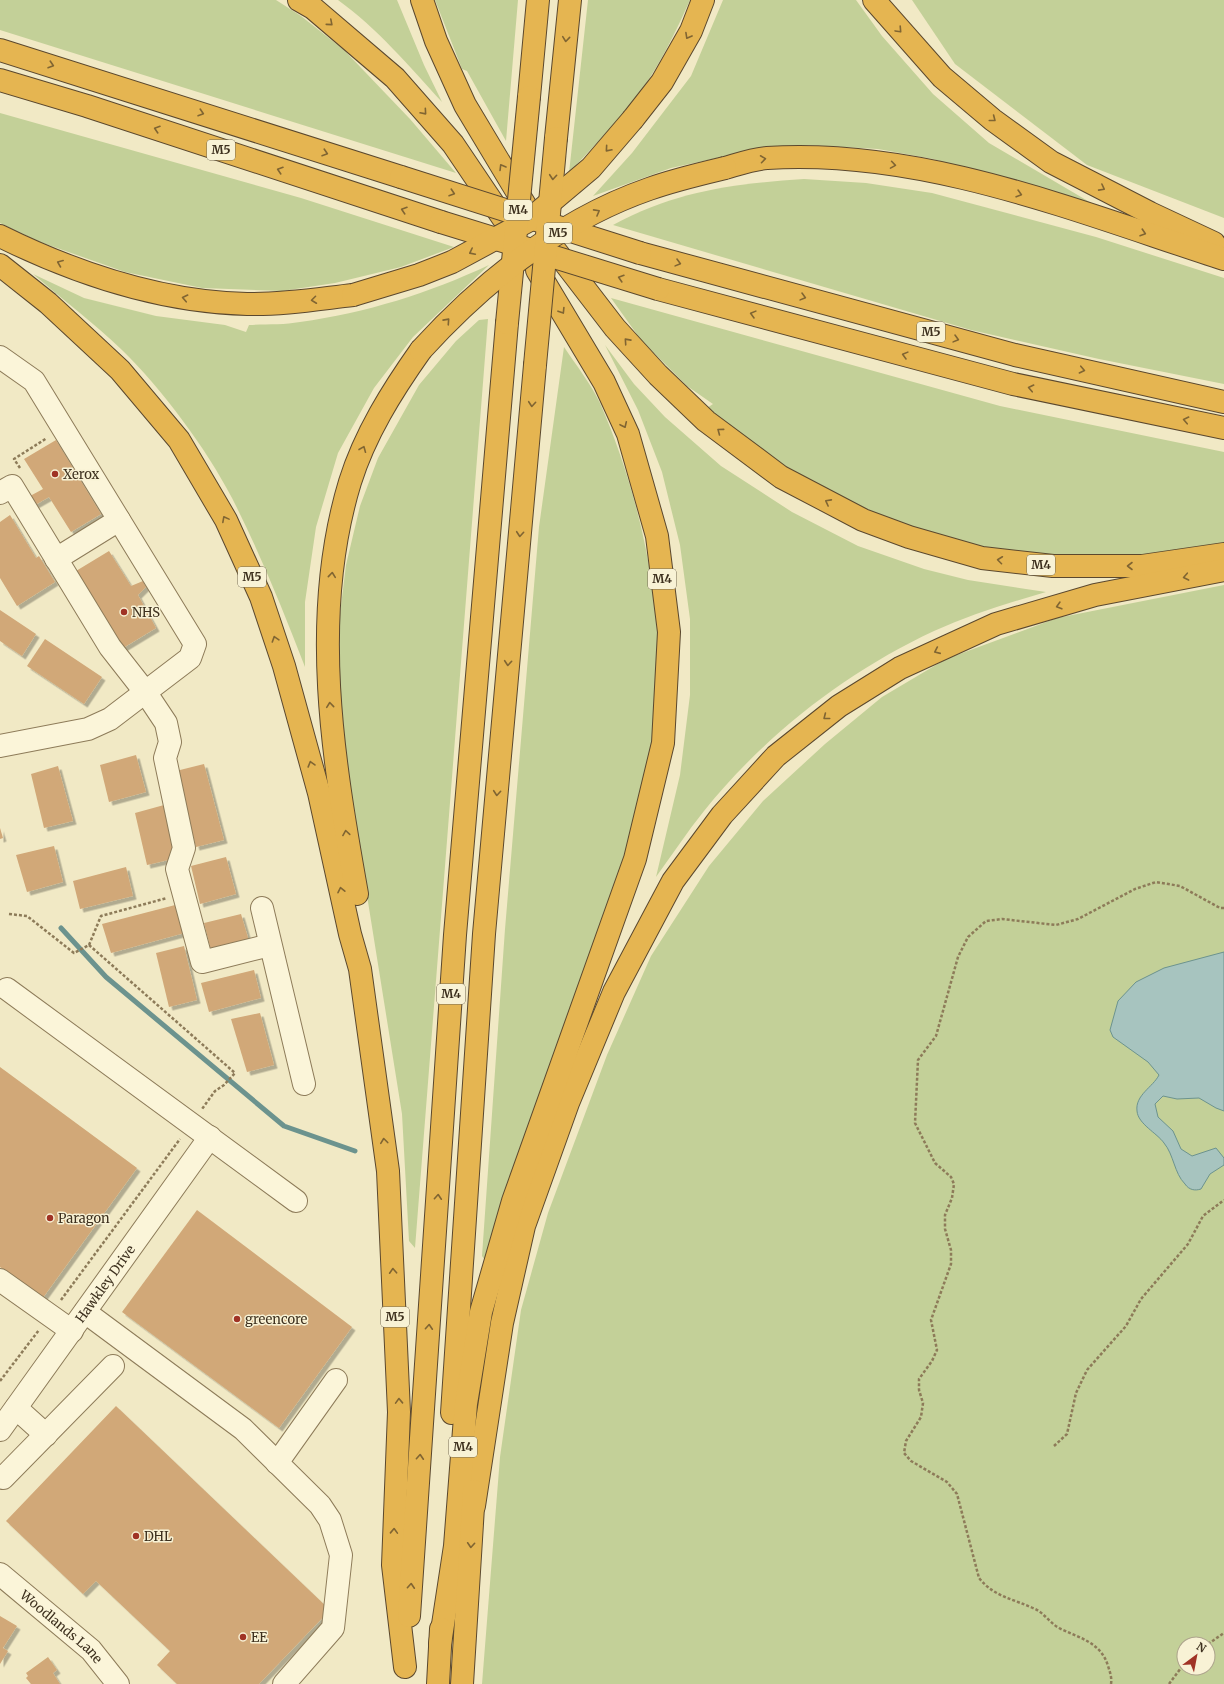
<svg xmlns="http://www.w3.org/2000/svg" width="1224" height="1684" font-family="Merriweather,serif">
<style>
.green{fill:#c3d098;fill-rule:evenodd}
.water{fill:#a7c4bf;stroke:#6c938e}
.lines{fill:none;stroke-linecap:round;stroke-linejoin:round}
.stream{stroke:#6c938e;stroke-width:5}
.building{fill:#d1a878;filter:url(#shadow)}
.minor-casing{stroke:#8d7b59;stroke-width:24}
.highway-casing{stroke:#5b482e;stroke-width:24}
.path{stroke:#8d7b59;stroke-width:2.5;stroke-dasharray:3 2;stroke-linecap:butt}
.minor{stroke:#fbf5d9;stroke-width:22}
.highway{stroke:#e5b551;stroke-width:22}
.highway-bridge-casing{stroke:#5b482e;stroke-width:24;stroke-linecap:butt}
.highway-bridge{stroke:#e5b551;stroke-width:22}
.oneway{stroke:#806532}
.poi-dot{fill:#a03325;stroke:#f8f2d5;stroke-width:1.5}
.labels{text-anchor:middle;stroke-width:3;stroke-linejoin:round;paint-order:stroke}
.shield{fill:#f8f2d5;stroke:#756a55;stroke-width:1}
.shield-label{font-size:12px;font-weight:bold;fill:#3d301e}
.poi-label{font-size:13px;fill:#3d301e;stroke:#f8f2d5;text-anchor:start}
.street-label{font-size:13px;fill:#3d301e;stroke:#f8f2d5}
</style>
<defs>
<filter id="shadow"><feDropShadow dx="3.5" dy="3.5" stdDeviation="0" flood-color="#0004"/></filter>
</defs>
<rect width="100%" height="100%" fill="#f1e9c5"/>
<g class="green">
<polygon points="0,0 276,0 301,16 344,50 410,119 456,173 0,30"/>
<path d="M 338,0 L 397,0 L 424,65 L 442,102 C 410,67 377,28 338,0 Z"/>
<polygon points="435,0 518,0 506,141 467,71 462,69"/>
<path d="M 588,0 L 690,0 C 678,27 665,54 649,79 C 627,113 596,143 569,173 Z"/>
<polygon points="723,0 856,0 882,36 933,94 989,143 1093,204 933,159 878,149 809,145 749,151 671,168 593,196 632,153 691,76"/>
<polygon points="912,0 1224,0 1224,218 1087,165 955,64"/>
<polygon points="0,113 301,198 454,247 401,267 335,283 282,291 202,288 125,272 40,242 0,223"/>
<path d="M 804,179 L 866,183 L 932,193 L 1096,237 L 1224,278 L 1224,384 L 1099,359 L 971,330 L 613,225 C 676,191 733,184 804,179 Z"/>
<path d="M 489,265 L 413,337 L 374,388 L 338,453 L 316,527 L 305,602 L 305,667 C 283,610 260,553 232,498 C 206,448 162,389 122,350 C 94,323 62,299 33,274 L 84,298 L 156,316 L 225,325 L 246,332 L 249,325 C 266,324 284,325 300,322 C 366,313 429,293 489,265 Z"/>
<path d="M 611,298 L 1000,406 L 1224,452 L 1224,549 C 1175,556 1123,559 1073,559 C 1059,559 1044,556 1031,554 C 955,546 882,523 816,485 C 777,464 743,435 707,408 L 713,404 L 687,386 L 641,340 Z"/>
<polygon points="488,319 415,1248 409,1241 402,1114 344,752 338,678 338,630 346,565 360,506 378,458 419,385 456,341 479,320"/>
<path d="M 605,345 L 634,384 L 665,417 L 721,466 L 792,512 L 858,546 L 924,569 L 968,580 L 1046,592 C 1008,603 970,615 934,631 C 846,672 765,735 704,811 C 687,832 672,855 656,877 L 680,775 L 690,695 L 690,619 L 680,545 L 662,472 L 638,410 Z"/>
<path d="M 564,347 C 576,365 591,384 600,403 C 641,497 666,613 657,716 C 654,759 642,801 631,843 L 487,1263 L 482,1256 L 505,929 L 539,527 Z"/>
<path d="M 1224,585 L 1224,1684 L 482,1684 L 500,1457 L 521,1310 L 548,1213 L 607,1055 L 651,956 L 709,866 L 763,801 L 825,744 L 882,697 L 946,659 L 1057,618 ZM 1184,1644 L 1208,1644 L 1208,1668 L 1184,1668 Z"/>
</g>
<path class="water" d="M 1224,952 L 1224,1111 L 1216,1108 L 1199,1098 L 1177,1099 L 1163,1096 L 1155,1104 L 1158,1117 L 1173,1131 L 1181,1149 L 1192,1156 L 1216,1148 L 1224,1158 L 1224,1165 L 1210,1174 L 1201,1189 C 1195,1191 1189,1190 1185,1184 C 1174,1173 1174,1155 1164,1143 C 1157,1133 1138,1124 1137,1111 C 1135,1095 1153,1087 1159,1075 L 1148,1062 L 1113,1037 L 1110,1030 L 1118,1001 L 1136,982 L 1164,968 Z"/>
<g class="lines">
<polyline class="stream" points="61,928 106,977 284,1126 355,1151"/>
</g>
<g class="building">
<polygon points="56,440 101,514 71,532 49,497 35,505 30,496 43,489 24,459"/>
<polygon points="10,515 36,558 39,556 55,582 17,606 0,578 0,522"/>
<polygon points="109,551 131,586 143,581 146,587 138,595 156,628 123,648 76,571"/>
<polygon points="0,610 36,634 22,656 0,641"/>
<polygon points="45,639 102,677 84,704 27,666"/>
<polygon points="136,755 146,792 109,802 100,765"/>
<polygon points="204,764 224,840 196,847 176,771"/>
<polygon points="58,766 73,821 44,828 31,774"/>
<polygon points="164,805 177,858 147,865 135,813"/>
<polygon points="0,828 3,838 0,839"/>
<polygon points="54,846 63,882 27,892 16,855"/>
<polygon points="226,857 236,894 200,904 191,866"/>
<polygon points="126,867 133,896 80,909 73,881"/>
<polygon points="179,904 188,932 111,953 102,924"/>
<polygon points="241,914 251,948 213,958 204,923"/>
<polygon points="184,946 197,1000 169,1007 156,953"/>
<polygon points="254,970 261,998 209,1012 201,983"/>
<polygon points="260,1013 274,1065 247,1072 231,1019"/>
<polygon points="0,1067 137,1168 42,1299 0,1267"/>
<polygon points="197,1210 352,1327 279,1428 122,1312"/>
<polygon points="116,1406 330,1610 259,1684 177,1684 157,1665 170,1651 96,1581 83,1594 6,1521"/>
<polygon points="0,1616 17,1626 3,1648 8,1651 0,1664"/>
<polygon points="48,1657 57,1670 53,1673 60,1684 31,1684 26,1678 28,1676 26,1673"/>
</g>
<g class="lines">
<g class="minor-casing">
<g id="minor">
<polyline points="0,357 34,381 195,644 190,658 110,719 88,729 0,746"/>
<polyline points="0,493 12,486 110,647 146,693 166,723 170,742 165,758 184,848 177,869 202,962 270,945"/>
<polyline points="56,559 119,520"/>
<polyline points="262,908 304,1084"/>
<polyline points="7,989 296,1201"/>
<polyline points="0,1280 72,1331"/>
<polyline points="85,1312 243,1429 320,1505 330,1520 341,1555 333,1628 284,1684"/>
<polyline points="16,1408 46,1435"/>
<path id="s1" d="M 0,1430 L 210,1137"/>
<polyline points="277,1463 336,1380"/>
<polyline points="3,1478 113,1366"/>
<path id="s2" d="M 0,1574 L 91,1650 L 118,1684"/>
</g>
</g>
<g class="highway-casing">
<g id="highway">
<polyline points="299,0 313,8 395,78 453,144 503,218"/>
<polyline points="422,0 436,41 465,105 525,205"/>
<polyline points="874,0 942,77 993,120 1051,162 1150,213 1214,243"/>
<polyline points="0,50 401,177"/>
<polyline points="0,80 87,106 441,222"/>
<polyline points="529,97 538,0"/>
<polyline points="633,119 662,82 691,31 703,0"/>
<polyline points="556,138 570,0"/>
<path d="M 725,168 C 739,164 753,159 767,158 C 923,148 1078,212 1224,259"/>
<path d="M 0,236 C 77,274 160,302 247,304 C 282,305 318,299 353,295"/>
<polyline points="555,250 615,328 658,375 706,421 781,477 863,520 909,537 982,558 1053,566 1142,566 1224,554"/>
<polyline points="640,253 1015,355 1224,402"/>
<polyline points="0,265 48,303 120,370 179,440 226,520 261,597 284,666 319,793 350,934 360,969 388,1171 399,1412 393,1565 405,1667"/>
<polyline points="658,289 1013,384 1224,428"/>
<path d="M 357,894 C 333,759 309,617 350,482 C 365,434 392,391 421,350"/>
<polyline points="452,1413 484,934 535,365"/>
<polyline points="474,1506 502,1323 524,1226 568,1103 614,992 673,881 722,815 776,756 839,706 900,668 996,624 1095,595 1224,570"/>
<polyline points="409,1616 455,935 507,323"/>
<polyline points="440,1644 455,1546 466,1404 481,1312 513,1201 635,859 663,743 669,632 657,536 628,434 604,382 537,270"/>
<polyline points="438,1684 441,1629"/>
<polyline points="462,1684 474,1491"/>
</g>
</g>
<g class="path">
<polyline points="20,468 14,459 47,438"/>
<polyline points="9,914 27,916 74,953 89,945 101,916 167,898"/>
<polyline points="89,945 235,1073 224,1085 215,1091 202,1109"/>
<polyline points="61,1300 180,1139"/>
<polyline points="0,1381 39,1330"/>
<polyline points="1054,1446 1067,1434 1076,1393 1087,1370 1126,1326 1141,1299 1188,1244 1203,1216 1224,1200"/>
<polyline points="1208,1644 1224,1633"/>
<path d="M 1111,1684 C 1112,1678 1110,1672 1108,1666 C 1101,1642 1079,1638 1059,1628 C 1050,1623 1044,1613 1035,1609 C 1014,1599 994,1597 979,1578 L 957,1494 L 947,1482 L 911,1461 L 904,1453 L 906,1441 L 921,1417 L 923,1403 L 919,1390 L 919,1379 L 932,1361 L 937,1350 L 931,1320 L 951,1264 L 951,1250 L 945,1229 L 945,1215 L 952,1198 L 954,1184 L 951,1177 L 935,1163 L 915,1123 L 918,1060 L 936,1036 L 958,957 L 968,937 L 986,921 L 1002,919 L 1056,925 L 1078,919 L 1135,889 L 1156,882 L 1180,886 L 1220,908 L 1224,908"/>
<polyline points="1169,1684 1184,1664"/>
</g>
<use href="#minor" class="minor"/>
<use href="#highway" class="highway"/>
<g class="highway-bridge-casing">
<g id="highway-bridge">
<polyline points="401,177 640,253"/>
<polyline points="441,222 658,289"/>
<polyline points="353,295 419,275 452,262 528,221 591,168 633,119"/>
<polyline points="507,323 529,97"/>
<path d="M 421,350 C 484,281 560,220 649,189 C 674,180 700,174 725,168"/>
<polyline points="535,365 556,138"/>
</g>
</g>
<use href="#highway-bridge" class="highway-bridge"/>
</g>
<defs><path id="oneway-chevron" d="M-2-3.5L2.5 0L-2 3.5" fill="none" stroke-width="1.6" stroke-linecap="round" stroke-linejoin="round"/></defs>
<g class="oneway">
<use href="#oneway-chevron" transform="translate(330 23) rotate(41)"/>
<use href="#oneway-chevron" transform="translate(899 30) rotate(47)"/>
<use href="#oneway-chevron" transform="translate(688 36) rotate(119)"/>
<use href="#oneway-chevron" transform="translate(566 39) rotate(96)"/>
<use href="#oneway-chevron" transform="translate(51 65) rotate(18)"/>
<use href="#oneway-chevron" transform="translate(424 112) rotate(49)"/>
<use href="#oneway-chevron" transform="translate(201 113) rotate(18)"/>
<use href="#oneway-chevron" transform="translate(993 119) rotate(38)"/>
<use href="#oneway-chevron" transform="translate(157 129) rotate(-162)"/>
<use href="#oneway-chevron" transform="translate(608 149) rotate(131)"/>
<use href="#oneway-chevron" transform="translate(325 153) rotate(18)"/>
<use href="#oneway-chevron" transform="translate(763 159) rotate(-8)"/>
<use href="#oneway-chevron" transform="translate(893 165) rotate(9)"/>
<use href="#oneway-chevron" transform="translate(502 167) rotate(-121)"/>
<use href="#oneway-chevron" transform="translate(280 170) rotate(-162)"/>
<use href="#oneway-chevron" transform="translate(553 177) rotate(95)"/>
<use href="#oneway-chevron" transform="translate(1102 188) rotate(28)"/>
<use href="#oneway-chevron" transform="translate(452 193) rotate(18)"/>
<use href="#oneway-chevron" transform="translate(1019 194) rotate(16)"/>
<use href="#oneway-chevron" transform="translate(404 210) rotate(-162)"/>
<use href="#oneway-chevron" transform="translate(597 212) rotate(-29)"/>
<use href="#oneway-chevron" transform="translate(1143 233) rotate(18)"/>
<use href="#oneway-chevron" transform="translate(472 252) rotate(153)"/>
<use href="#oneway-chevron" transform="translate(60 263) rotate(-158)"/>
<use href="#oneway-chevron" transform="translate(678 263) rotate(15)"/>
<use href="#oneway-chevron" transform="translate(621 278) rotate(-163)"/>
<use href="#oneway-chevron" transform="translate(803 297) rotate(15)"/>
<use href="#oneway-chevron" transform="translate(185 298) rotate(-168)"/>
<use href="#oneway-chevron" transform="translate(314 300) rotate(173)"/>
<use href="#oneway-chevron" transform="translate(562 311) rotate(58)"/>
<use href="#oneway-chevron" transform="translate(753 314) rotate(-165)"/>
<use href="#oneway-chevron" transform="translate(447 321) rotate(-48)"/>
<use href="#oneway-chevron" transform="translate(956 339) rotate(15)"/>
<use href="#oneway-chevron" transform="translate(627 341) rotate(-132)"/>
<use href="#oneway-chevron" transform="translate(905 355) rotate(-165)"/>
<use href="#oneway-chevron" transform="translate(1082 370) rotate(12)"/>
<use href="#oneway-chevron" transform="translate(1031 388) rotate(-168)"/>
<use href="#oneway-chevron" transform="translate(532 404) rotate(95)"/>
<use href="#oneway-chevron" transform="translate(1186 420) rotate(-168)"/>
<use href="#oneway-chevron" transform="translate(624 425) rotate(65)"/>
<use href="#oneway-chevron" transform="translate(720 431) rotate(-143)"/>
<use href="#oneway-chevron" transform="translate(363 449) rotate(-68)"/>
<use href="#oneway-chevron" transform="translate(828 502) rotate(-152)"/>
<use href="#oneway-chevron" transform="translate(225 519) rotate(-118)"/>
<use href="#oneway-chevron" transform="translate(520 534) rotate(95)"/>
<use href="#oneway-chevron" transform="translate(1000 560) rotate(-173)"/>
<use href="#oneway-chevron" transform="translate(1130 566) rotate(180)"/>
<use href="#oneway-chevron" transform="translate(332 575) rotate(-84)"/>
<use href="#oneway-chevron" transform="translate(1186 577) rotate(169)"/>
<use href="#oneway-chevron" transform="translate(1059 606) rotate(164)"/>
<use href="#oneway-chevron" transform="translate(275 639) rotate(-108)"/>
<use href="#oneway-chevron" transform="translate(937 651) rotate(156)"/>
<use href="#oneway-chevron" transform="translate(508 663) rotate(95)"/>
<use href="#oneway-chevron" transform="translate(330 705) rotate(-96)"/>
<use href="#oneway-chevron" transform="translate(826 717) rotate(142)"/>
<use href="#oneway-chevron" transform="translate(311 764) rotate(-106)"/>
<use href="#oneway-chevron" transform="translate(497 793) rotate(95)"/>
<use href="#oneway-chevron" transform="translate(346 833) rotate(-99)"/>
<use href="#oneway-chevron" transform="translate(341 890) rotate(-102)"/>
<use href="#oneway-chevron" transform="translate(384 1141) rotate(-97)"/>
<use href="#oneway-chevron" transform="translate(438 1197) rotate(-86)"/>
<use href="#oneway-chevron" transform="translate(393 1271) rotate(-93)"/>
<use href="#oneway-chevron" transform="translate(429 1327) rotate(-86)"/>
<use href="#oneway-chevron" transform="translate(399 1401) rotate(-92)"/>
<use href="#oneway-chevron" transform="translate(420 1457) rotate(-86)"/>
<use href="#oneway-chevron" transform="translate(394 1531) rotate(-88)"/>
<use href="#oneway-chevron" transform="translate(471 1545) rotate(94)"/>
<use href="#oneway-chevron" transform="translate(411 1586) rotate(-86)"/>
</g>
<g class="poi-dot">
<circle cx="55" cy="474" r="4"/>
<circle cx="124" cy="612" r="4"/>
<circle cx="50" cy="1218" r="4"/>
<circle cx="237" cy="1319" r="4"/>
<circle cx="136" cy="1536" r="4"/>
<circle cx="243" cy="1637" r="4"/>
</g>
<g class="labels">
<g class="shield">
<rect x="207" y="140" width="28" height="20" rx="3"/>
<rect x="504" y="200" width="28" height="20" rx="3"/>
<rect x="544" y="223" width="28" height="20" rx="3"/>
<rect x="917" y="322" width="28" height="20" rx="3"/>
<rect x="1027" y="555" width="28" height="20" rx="3"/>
<rect x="238" y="567" width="28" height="20" rx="3"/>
<rect x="648" y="569" width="28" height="20" rx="3"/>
<rect x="437" y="984" width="28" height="20" rx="3"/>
<rect x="381" y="1307" width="28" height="20" rx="3"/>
<rect x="449" y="1437" width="28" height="20" rx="3"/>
</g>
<g class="shield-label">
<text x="221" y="154">M5</text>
<text x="518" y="214">M4</text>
<text x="558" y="237">M5</text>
<text x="931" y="336">M5</text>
<text x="1041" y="569">M4</text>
<text x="252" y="581">M5</text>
<text x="662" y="583">M4</text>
<text x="451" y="998">M4</text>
<text x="395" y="1321">M5</text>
<text x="463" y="1451">M4</text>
</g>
<g class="poi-label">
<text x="63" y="479">Xerox</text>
<text x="132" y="617">NHS</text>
<text x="58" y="1223">Paragon</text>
<text x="245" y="1324">greencore</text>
<text x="144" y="1541">DHL</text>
<text x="251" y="1642">EE</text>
</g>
<g class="street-label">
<text dy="5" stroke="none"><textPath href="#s1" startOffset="180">Hawkley Drive</textPath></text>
<text dy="5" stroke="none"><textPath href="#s2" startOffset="81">Woodlands Lane</textPath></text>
</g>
</g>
<g transform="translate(1196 1656) rotate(32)"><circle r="19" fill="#f8f2d5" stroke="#ada48c"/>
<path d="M0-3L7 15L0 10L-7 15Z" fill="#a03325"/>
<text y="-6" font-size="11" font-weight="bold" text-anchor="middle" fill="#3d301e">N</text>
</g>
</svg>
